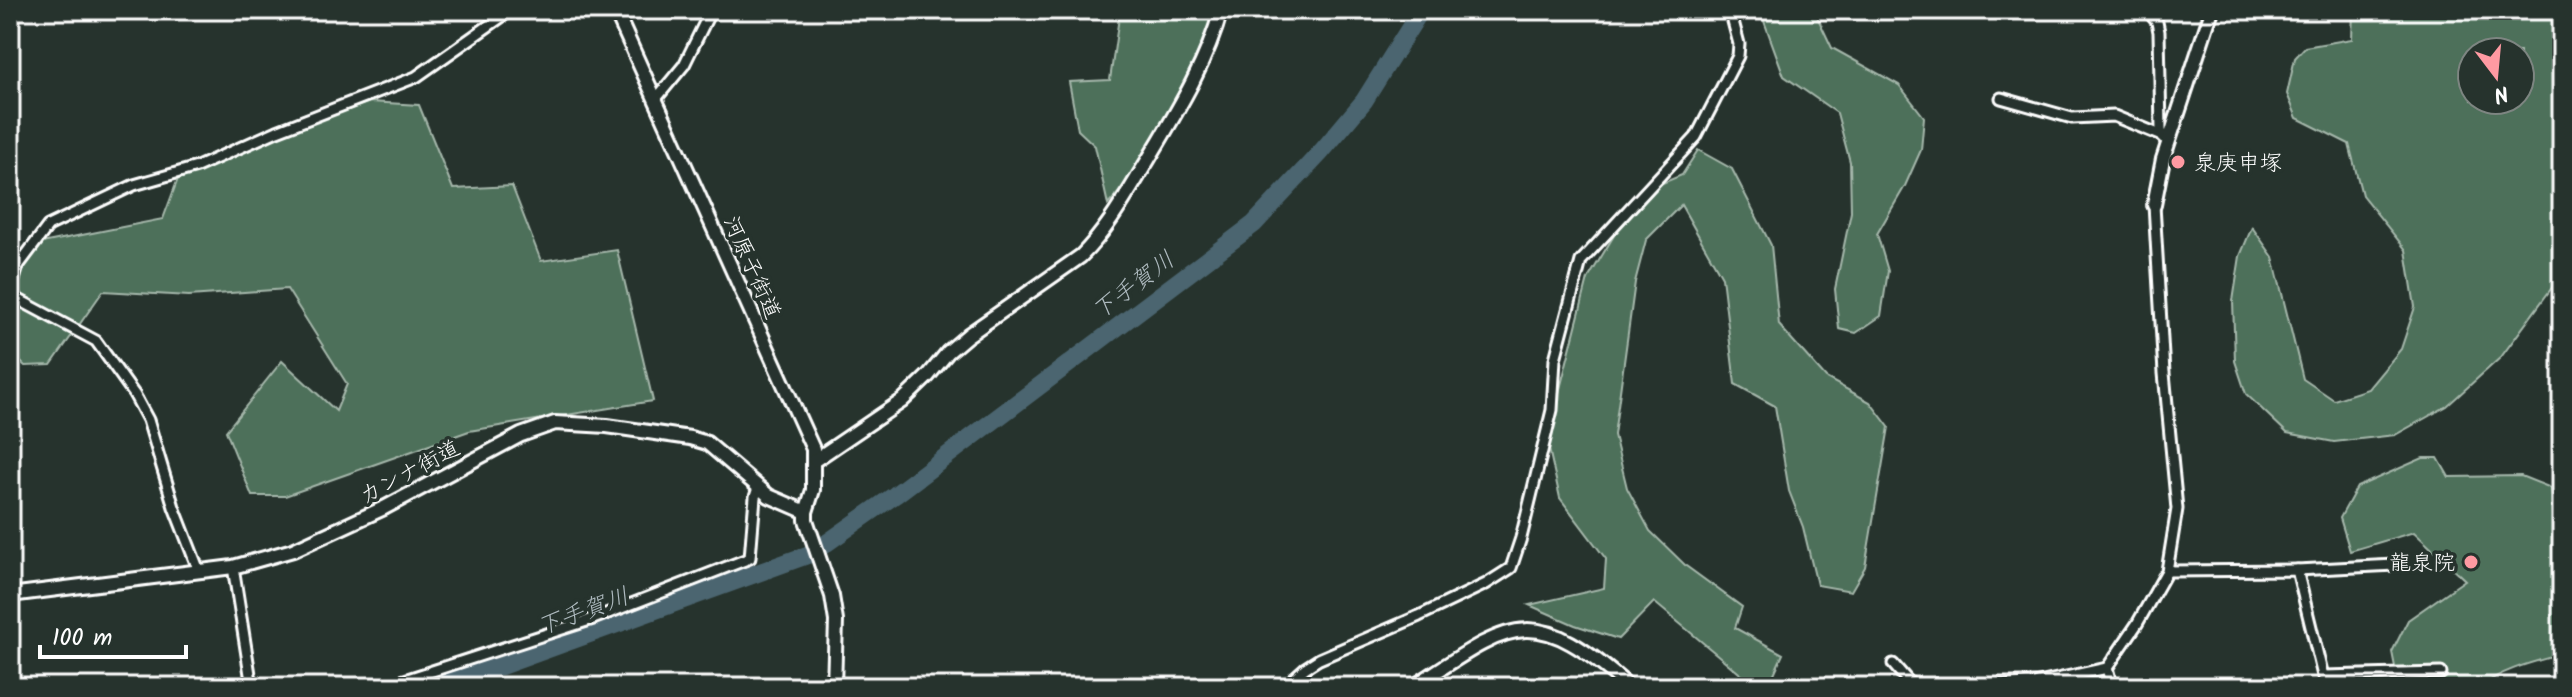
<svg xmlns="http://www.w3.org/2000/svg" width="2572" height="697" font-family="Kalam,'Klee One',sans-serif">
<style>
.green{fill:#4e705a;stroke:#a6b8ac;stroke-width:2;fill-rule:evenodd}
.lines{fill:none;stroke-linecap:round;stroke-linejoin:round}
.river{stroke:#4b6570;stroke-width:18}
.street-casing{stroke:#fff;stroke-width:15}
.secondary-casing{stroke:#fff;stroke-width:18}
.street{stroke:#26332d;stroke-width:9}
.secondary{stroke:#26332d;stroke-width:12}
.poi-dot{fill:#ff9aa2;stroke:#26332d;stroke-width:3}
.labels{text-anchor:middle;stroke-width:7;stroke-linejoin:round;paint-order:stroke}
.poi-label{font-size:22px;fill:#fff;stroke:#26332d;text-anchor:start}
.street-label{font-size:22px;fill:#fff;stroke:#26332d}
.water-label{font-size:24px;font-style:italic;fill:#aebabf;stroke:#26332d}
</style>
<rect width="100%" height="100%" fill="#26332d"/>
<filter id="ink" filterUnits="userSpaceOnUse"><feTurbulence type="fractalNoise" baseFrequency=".0125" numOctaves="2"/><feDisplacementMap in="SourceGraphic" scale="16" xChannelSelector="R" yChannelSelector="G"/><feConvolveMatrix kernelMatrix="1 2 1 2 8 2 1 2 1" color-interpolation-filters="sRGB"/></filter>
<g filter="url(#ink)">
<g class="green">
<path d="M 1120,10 L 1214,10 C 1205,40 1191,67 1177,95 C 1157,133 1137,172 1108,205 L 1095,146 L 1078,130 L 1069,82 L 1110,80 Z"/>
<polygon points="1760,10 1814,10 1832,48 1899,85 1924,117 1921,150 1905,186 1877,234 1888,271 1881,316 1856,333 1839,329 1835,289 1851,212 1850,162 1837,113 1784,76"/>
<path d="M 2353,10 L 2562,10 L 2562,274 L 2501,357 L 2447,406 L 2395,435 L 2334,442 L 2287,433 L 2246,394 L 2235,361 L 2233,301 L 2240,256 L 2252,227 L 2273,257 L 2303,379 L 2334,400 L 2368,389 L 2401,349 L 2415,307 L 2406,250 L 2362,195 L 2349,144 L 2297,118 L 2287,94 L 2295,58 L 2305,47 L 2352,39 ZM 2520,52 L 2520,100 L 2472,100 L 2472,52 Z"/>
<polygon points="370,102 419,105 453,189 512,186 541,261 617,250 653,401 469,431 285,496 252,496 226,431 282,361 336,411 347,384 287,289 189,296 103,291 51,365 25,366 10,352 10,284 42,243 163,219 182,168"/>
<polygon points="1698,150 1732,169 1771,245 1779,325 1826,378 1870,402 1889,427 1865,567 1851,591 1817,585 1803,527 1789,491 1775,406 1735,384 1722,277 1681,205 1646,240 1635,282 1614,435 1627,488 1650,531 1686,566 1742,607 1735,628 1783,654 1768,687 1756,687 1654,602 1618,639 1575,625 1529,605 1604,588 1606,559 1560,498 1547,440 1588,279 1622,222 1660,184 1682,175"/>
<path d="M 2423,458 L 2438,458 L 2449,477 L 2521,476 L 2551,488 L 2562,593 L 2562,654 C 2534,662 2503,669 2480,687 L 2399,687 L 2392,652 L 2408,620 L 2465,580 L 2414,532 L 2350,551 L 2340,518 L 2357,487 Z"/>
</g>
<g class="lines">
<g class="river">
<polyline points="821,547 895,495 1254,224 1322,151 1364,101 1421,10"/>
<polyline points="414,687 501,666 810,554"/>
</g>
<g class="street-casing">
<g id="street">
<polyline points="2147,10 2157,22 2159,32 2161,130 2163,138"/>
<polyline points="2001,98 2072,118 2114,116 2170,139"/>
<polyline points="655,100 684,65 711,10"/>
<polyline points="10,293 18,266 48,226 134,185 197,167 277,131 416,77 511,10"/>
<polyline points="10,295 96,341 134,394 148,420 174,507 199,571"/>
<polyline points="233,567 252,687"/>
<polyline points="2297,570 2395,565"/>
<polyline points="2167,571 2297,570 2323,676 2441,673"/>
<polyline points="1893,664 1913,687"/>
<polyline points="383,687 593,619 750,558 755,497 758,488"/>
<polyline points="1284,687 1305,668 1319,659 1419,616 1486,584 1511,568 1521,538 1552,410 1555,359 1581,261 1696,137 1738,56 1739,44 1730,10"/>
<polyline points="1948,687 2034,684 2107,668"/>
<polyline points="2112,687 2107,668 2137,624 2167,571 2177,509 2164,373 2154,205"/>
</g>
</g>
<g class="secondary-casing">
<g id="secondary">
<polyline points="615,10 813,449 813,490 806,512 806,520 832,596 836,621 834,687"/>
<polyline points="2154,205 2163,159 2212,10"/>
<path d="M 815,460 L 902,401 L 928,376 L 948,352 L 968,335 L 1081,256 C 1109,228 1127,194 1148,160 C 1176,113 1207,63 1221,10"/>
<polyline points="10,595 233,567 293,550 384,508 521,435 555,423 607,426 690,438 707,443 769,496 806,512"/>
<path d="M 1413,687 C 1512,622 1532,601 1629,687"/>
</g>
</g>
<use href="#street" class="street"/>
<use href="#secondary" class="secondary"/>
</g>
</g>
<g class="poi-dot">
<circle cx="2178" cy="162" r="8"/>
<circle cx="2471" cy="562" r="8"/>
</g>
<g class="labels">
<g class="poi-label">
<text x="2194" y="170">泉庚申塚</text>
<text x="2455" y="570" text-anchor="end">龍泉院</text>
</g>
<g class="street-label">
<text transform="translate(753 267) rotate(66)" y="8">河原子街道</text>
<text transform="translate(409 471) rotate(-28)" y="8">カンナ街道</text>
</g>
<g class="water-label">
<text transform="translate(1133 285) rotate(-37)" y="8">下手賀川</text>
<text transform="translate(583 611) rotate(-20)" y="8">下手賀川</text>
</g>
</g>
<rect width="2572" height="697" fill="none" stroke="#26332d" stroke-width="40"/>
<rect x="20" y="20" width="2532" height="657" fill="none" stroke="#fff" stroke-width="3" filter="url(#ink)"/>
<g transform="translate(2496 76) rotate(164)"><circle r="38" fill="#26332d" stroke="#7d8581" stroke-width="2"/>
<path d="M0-6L14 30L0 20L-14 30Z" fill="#ff9aa2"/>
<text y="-12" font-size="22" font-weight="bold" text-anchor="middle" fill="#ffffff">N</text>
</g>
<path d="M40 645v12h146v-12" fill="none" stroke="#ffffff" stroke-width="4"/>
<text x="52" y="645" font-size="24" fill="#ffffff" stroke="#26332d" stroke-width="6" paint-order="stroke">100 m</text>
</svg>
